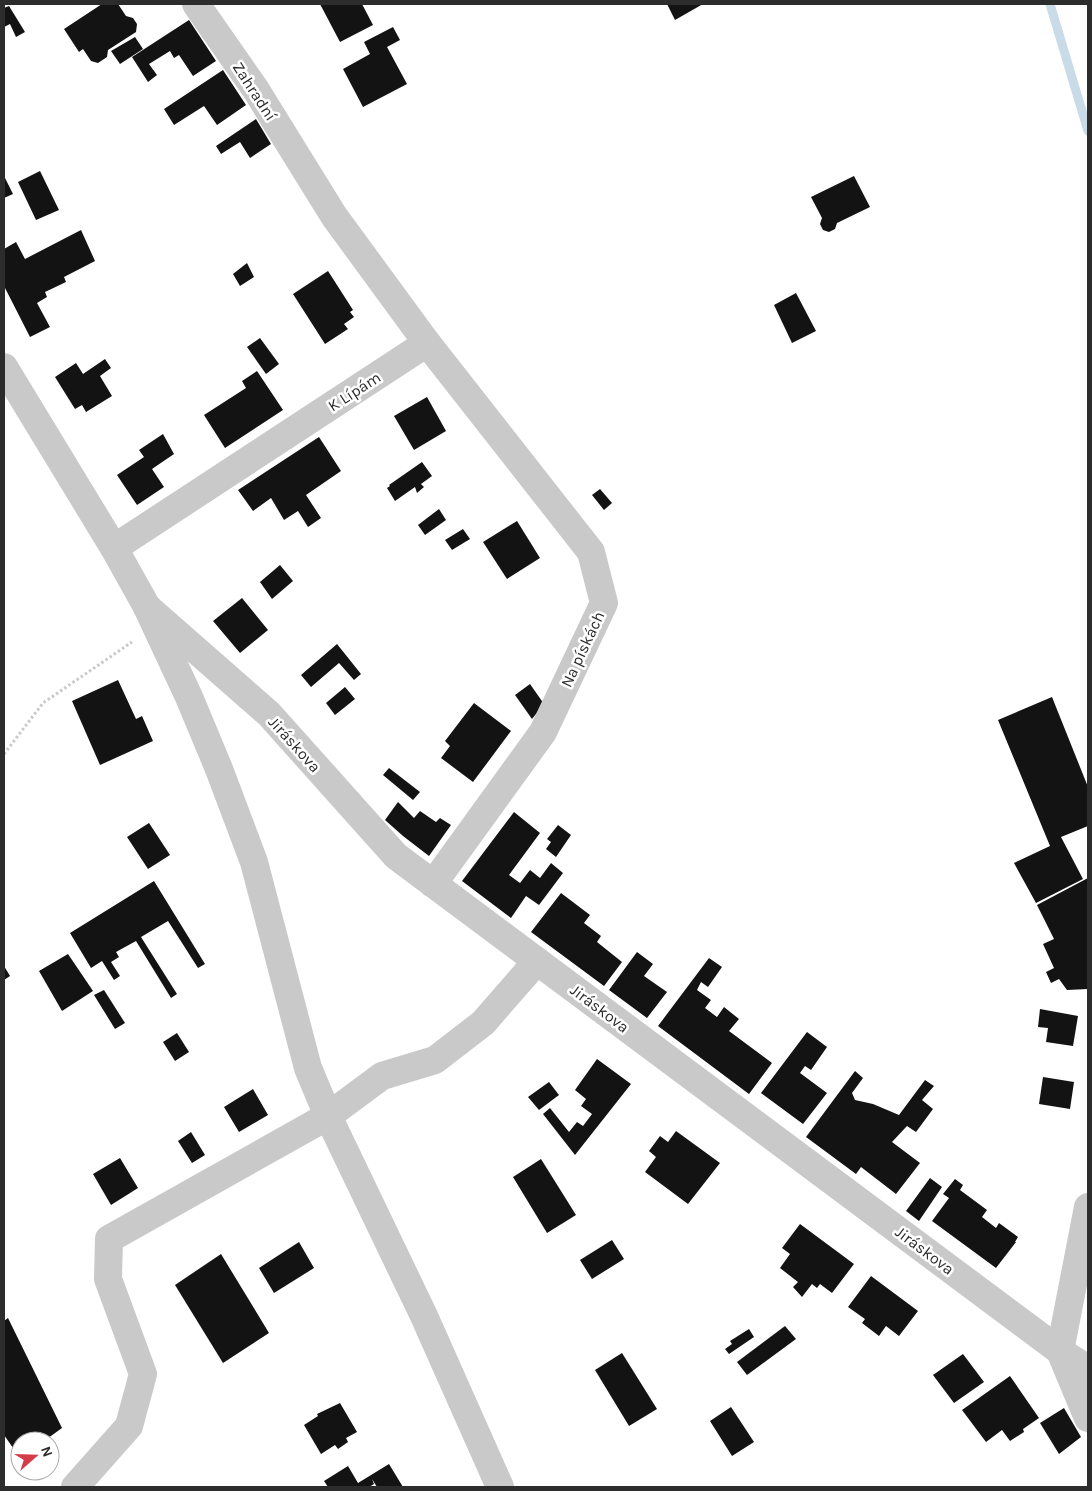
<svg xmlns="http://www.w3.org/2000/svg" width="1092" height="1491" font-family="Karla,sans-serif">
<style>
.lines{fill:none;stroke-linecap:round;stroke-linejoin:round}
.stream{stroke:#c8dbe7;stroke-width:9}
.building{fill:#131313}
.path{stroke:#c9c9c9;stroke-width:3;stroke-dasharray:2.5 2.5;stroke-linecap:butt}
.minor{stroke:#c9c9c9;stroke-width:28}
.tertiary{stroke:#c9c9c9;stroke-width:28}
.labels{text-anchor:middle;stroke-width:5;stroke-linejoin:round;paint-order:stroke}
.street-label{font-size:16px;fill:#2c2c2c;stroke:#fff}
</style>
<rect width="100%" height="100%" fill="#fff"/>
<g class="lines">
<polyline class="stream" points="1050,4 1088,131"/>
</g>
<g class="building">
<polygon points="102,4 118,4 126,16 133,18 137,24 136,32 108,50 107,57 98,63 91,61 83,49 79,52 64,29"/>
<polygon points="320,4 362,4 373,25 340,42"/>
<polygon points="667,4 703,4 675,20"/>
<polygon points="9,6 25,32 16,37 10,24 4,27 4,8"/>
<polygon points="189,20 216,61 193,76 179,55 174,58 170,51 149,64 157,75 148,82 132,57"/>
<polygon points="393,27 400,40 387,47 407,84 363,107 343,69 370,54 364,42"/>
<polygon points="135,37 143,49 120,64 111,51"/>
<polygon points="223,70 246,105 217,125 204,106 174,125 164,109"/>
<polygon points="256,119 271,144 250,158 240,142 221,154 216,146"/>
<polygon points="40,171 59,210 36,220 18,182"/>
<polygon points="4,176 13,194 4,198"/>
<polygon points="854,176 870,207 837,223 835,229 829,232 823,230 820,224 822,218 811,197"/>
<polygon points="81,230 95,261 64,277 66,282 45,292 47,297 37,303 50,327 30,337 4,286 4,249 16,242 25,259"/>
<polygon points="247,263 254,277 240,286 233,274"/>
<polygon points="328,271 353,310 350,312 354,317 344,324 348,329 325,344 293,294"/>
<polygon points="796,293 816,331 792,343 774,305"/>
<polygon points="260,338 279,364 266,374 247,347"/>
<polygon points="105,359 111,368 100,376 112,396 86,412 82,405 75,409 55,377 76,363 83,374"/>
<polygon points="257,371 283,410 225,448 204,415 246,388 242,381"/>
<polygon points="427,397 446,431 414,450 394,416"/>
<polygon points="163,434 174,454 152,469 164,487 137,505 117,475 144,457 139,450"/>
<polygon points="319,437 341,471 306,495 321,518 308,527 298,511 284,520 271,498 253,511 238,490"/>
<polygon points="422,462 432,476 421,484 424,487 417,493 415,487 395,501 387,488 390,486 389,485"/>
<polygon points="600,489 612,503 604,510 592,495"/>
<polygon points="439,509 446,520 425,535 418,525"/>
<polygon points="517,521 540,558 507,579 483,542"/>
<polygon points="463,529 470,539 452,550 445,540"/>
<polygon points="280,565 293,581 272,599 260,582"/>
<polygon points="242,598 268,630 240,653 213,621"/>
<polygon points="337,644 361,674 354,680 339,663 311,687 301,675"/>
<polygon points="118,680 136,719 142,716 153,741 100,765 72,701"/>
<polygon points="530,684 544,704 532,719 515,695"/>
<polygon points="345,687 355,699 335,715 326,703"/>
<polygon points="1052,697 1088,787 1088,826 1061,837 1083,879 1036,903 1014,863 1050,846 998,720"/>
<polygon points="474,703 511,731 473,782 441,758 450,746 445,741"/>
<polygon points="389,768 420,792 413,800 383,775"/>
<polygon points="398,802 414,818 420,811 436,822 440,818 451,825 429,856 403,836 385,820"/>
<polygon points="514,812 540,833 509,875 520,883 530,870 540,878 551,863 563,873 539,905 526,896 511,918 462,881"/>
<polygon points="149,823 170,855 148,869 127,837"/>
<polygon points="558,825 571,835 556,857 546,849 551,842 547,839"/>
<polygon points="1088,878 1088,989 1067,990 1059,979 1051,983 1046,972 1054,968 1043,944 1054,939 1037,905"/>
<polygon points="154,881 205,964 198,968 168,921 141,937 177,994 171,998 136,941 116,952 119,957 111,962 120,976 114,980 102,961 91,968 70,933"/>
<polygon points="561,893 590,915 584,923 601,936 597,942 622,962 604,986 531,932"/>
<polygon points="637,952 653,964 644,976 667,992 647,1018 609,990"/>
<polygon points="68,954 93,991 62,1011 39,971"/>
<polygon points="709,958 722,967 708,987 701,982 697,990 711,1000 705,1008 717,1017 724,1007 739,1019 729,1031 772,1063 749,1094 658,1026"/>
<polygon points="4,966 10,976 4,980"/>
<polygon points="104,990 125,1023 115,1029 94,995"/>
<polygon points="1040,1009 1078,1016 1073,1046 1046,1042 1048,1028 1038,1027"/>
<polygon points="807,1032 827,1047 811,1070 805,1066 800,1073 827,1093 803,1124 761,1093"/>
<polygon points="177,1033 189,1052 175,1061 163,1042"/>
<polygon points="597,1059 631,1084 575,1155 543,1114 550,1108 569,1132 577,1122 583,1126 592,1114 581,1106 586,1099 575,1090"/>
<polygon points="855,1071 863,1078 852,1093 855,1100 873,1104 899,1115 925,1080 934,1086 922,1100 933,1109 916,1132 907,1126 892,1142 920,1163 896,1194 861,1167 856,1174 806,1137"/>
<polygon points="1043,1077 1074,1082 1070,1109 1039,1104"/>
<polygon points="549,1082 559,1095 539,1110 528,1097"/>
<polygon points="253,1089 268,1115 239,1132 224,1107"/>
<polygon points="676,1131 720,1163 688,1204 645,1172 656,1157 649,1151 660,1136 668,1142"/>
<polygon points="191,1132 205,1155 192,1163 178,1141"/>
<polygon points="120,1158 138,1188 111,1205 93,1174"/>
<polygon points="541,1159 576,1215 547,1233 513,1177"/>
<polygon points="930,1178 942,1187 919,1221 906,1211"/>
<polygon points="955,1179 963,1185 960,1190 987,1210 982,1217 996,1228 999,1223 1018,1237 1015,1242 1016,1242 996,1268 932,1221 949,1198 943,1194"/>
<polygon points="800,1224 854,1264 832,1293 820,1284 817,1288 812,1284 802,1297 793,1287 798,1282 780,1268 790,1254 782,1248"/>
<polygon points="612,1240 624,1259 592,1279 580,1260"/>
<polygon points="299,1242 314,1268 274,1293 259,1268"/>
<polygon points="221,1254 269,1333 223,1363 175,1285"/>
<polygon points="871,1276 918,1311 899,1336 886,1326 879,1336 862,1323 865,1319 848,1307"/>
<polygon points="8,1318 62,1428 44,1441 20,1441 20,1458 4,1435 4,1321"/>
<polygon points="785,1326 796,1339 747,1375 737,1362"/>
<polygon points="749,1329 754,1337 729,1354 725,1349 732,1344 730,1341"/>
<polygon points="622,1353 657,1409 629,1426 595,1370"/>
<polygon points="963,1354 984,1382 954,1403 933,1375"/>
<polygon points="1010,1376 1039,1418 1023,1429 1024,1432 1010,1441 1002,1430 986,1442 962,1410"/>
<polygon points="340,1403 357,1432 346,1438 348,1442 338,1449 335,1445 321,1454 304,1425 318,1416 317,1414"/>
<polygon points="731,1407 754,1442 732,1456 710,1421"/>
<polygon points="1064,1408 1081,1437 1059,1454 1040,1423"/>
<polygon points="389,1464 403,1487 377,1487 372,1479 374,1484 369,1487 328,1487 324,1481 348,1466 358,1483"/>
</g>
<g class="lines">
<polyline class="path" points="4,754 43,703 132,642"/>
<g class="minor">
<polyline points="196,4 256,90 334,216 427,343 591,552 604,603 543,732 433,884"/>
<polyline points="114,548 427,343"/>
<polyline points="147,607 269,714 396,856 1060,1351 1088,1369"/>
<polyline points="1088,1207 1060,1351 1088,1418"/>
<polyline points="75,1487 129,1426 143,1374 108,1279 109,1239 328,1116 382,1076 435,1060 483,1023 537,961"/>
</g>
<polyline class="tertiary" points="4,367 114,548 147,607 189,697 219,769 254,862 308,1068 328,1116 424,1316 500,1487"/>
</g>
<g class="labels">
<g class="street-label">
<text transform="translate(255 91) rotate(57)" y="6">Zahradní</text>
<text transform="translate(354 391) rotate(-33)" y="6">K Lípám</text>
<text transform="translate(582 649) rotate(-65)" y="6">Na pískách</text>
<text transform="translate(295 744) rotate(48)" y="6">Jiráskova</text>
<text transform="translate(600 1008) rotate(37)" y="6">Jiráskova</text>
<text transform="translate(925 1250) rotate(37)" y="6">Jiráskova</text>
</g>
</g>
<rect width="1092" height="1491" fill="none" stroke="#2c2c2c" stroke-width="10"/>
<g transform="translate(35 1456) rotate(70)"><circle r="24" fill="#ffffff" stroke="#ababab"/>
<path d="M0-4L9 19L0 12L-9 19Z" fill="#d43d47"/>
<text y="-8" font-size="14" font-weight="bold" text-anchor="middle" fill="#2c2c2c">N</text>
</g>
</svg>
